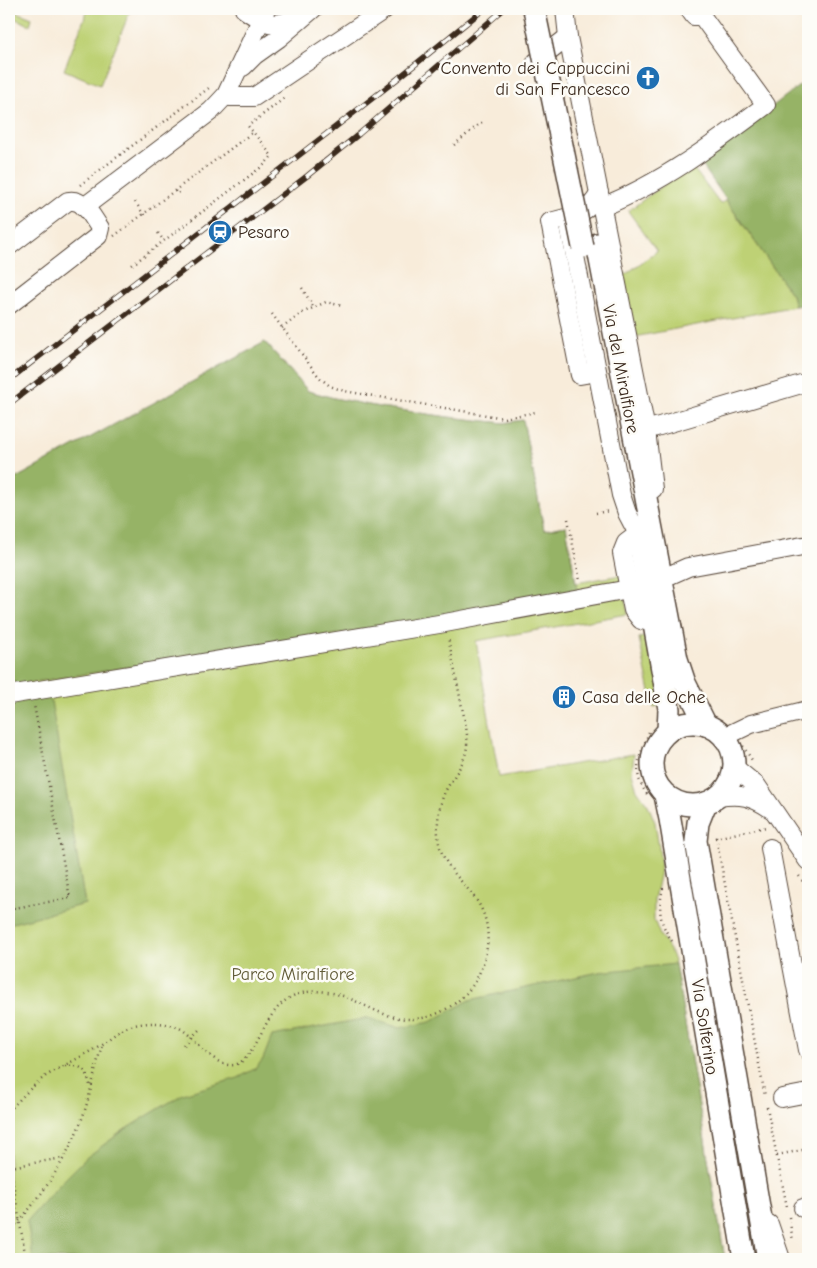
<svg xmlns="http://www.w3.org/2000/svg" width="817" height="1268" font-family="'Comic Neue',sans-serif">
<style>
.green{fill:#bed174;stroke:#7c7e49}
.forest{fill:#96b366;stroke:#686e42}
.lines{fill:none;stroke-linecap:round;stroke-linejoin:round}
.minor-casing{stroke:#57473a;stroke-width:20}
.major-casing{stroke:#57473a;stroke-width:24}
.path{stroke:#57473a;stroke-width:2.5;stroke-dasharray:1 4;stroke-linecap:butt}
.minor{stroke:#fff;stroke-width:18}
.major{stroke:#fff;stroke-width:21}
.rail-casing{stroke:#3b2a1e;stroke-width:5.5}
.rail{stroke:#fdfcf7;stroke-width:4;stroke-dasharray:11;stroke-linecap:butt}
.major-bridge-casing{stroke:#57473a;stroke-width:24;stroke-linecap:butt}
.major-bridge{stroke:#fff;stroke-width:21}
.labels{text-anchor:middle;stroke-width:5;stroke-linejoin:round;paint-order:stroke}
.poi-label{font-size:18px;fill:#3b2a1e;stroke:#fdfcf7;text-anchor:start}
.street-label{font-size:18px;fill:#3b2a1e;stroke:#fdfcf7}
.park-label{font-size:18px;fill:#625c38;stroke:#fdfcf7}
</style>
<rect width="100%" height="100%" fill="#fdfcf7"/>
<filter id="ink" filterUnits="userSpaceOnUse"><feTurbulence type="fractalNoise" baseFrequency=".02" numOctaves="2"/><feDisplacementMap in="SourceGraphic" scale="10" xChannelSelector="R" yChannelSelector="G"/><feConvolveMatrix kernelMatrix="1 2 1 2 8 2 1 2 1" color-interpolation-filters="sRGB"/></filter>
<filter id="wash" filterUnits="userSpaceOnUse"><feTurbulence type="fractalNoise" baseFrequency=".0096" numOctaves="4" result="noise"/><feDisplacementMap in="SourceGraphic" scale="20" xChannelSelector="R" yChannelSelector="G"/><feGaussianBlur stdDeviation="1.12" result="paint"/><feColorMatrix in="noise" values="0 0 0 0 0 0 0 0 0 0 0 0 0 0 0 0 0 1.4 0 .05"/><feComposite in="paint" operator="in"/></filter>
<g filter="url(#wash)">
<rect width="100%" height="100%" fill="#f8ecda"/>
<g class="green">
<polygon points="9,9 32,18 30,25 9,16"/>
<polygon points="88,9 131,9 100,85 64,70"/>
<polygon points="691,165 720,204 726,200 792,295 795,306 634,337 622,277 657,251 628,211"/>
<polygon points="265,342 308,391 334,398 379,407 448,417 504,423 523,420 544,530 566,526 576,583 621,575 628,614 476,641 499,777 634,754 632,773 637,790 648,805 655,822 659,848 661,866 654,900 654,920 660,935 670,950 675,964 725,1259 9,1259 9,482"/>
<polygon points="650,636 664,705 653,707 639,638"/>
</g>
<g class="forest">
<polygon points="808,79 808,304 795,306 792,295 700,162"/>
<polygon points="265,342 308,391 334,398 379,407 448,417 504,423 523,420 544,530 566,526 578,596 9,686 9,482"/>
<polygon points="50,695 85,904 9,924 9,703"/>
<polygon points="675,964 725,1259 33,1259 27,1221 60,1184 87,1157 124,1130 183,1094 238,1078 256,1068 263,1059 272,1036 368,1018 400,1028 430,1022 470,1000 599,972"/>
</g>
</g>
<g filter="url(#ink)">
<g class="lines">
<g class="minor-casing">
<g id="minor">
<path d="M 244,9 C 265,24 274,29 297,17"/>
<polyline points="565,9 568,37 646,430 653,489"/>
<polyline points="536,62 568,37"/>
<polyline points="243,67 255,55 279,38 313,9"/>
<polyline points="226,95 230,97 254,97 385,9"/>
<polyline points="84,207 211,111 226,95 266,9"/>
<path d="M 602,207 C 662,183 714,144 766,105 L 701,15 L 694,16 L 689,9"/>
<polyline points="570,230 621,495 627,513 638,534 626,543 622,553 633,610 641,620 654,623"/>
<path d="M 9,246 L 68,201 C 84,198 92,217 100,228 L 98,236 L 9,305"/>
<path d="M 597,372 L 580,375 L 550,222 C 570,217 591,213 599,193"/>
<polyline points="646,430 808,382"/>
<polyline points="661,579 688,567 808,545"/>
<polyline points="9,695 445,623 629,589"/>
<polyline points="724,737 751,724 808,710"/>
<polyline points="734,767 757,786 808,861"/>
<path d="M 718,797 C 741,794 752,796 771,809"/>
<polyline points="770,848 808,1050"/>
<polyline points="782,1098 808,1093"/>
<polyline points="803,1208 808,1207"/>
<polyline points="769,1224 781,1259"/>
</g>
</g>
<g class="major-casing">
<g id="major">
<polyline points="597,244 677,659 685,683 706,725"/>
<polyline points="638,534 669,709 668,731"/>
<circle cx="693" cy="764" r="41"/>
<polyline points="665,795 670,819 744,1259"/>
<polyline points="706,803 698,823 696,841 768,1259"/>
</g>
</g>
<g class="path">
<polyline points="454,145 483,121"/>
<polyline points="80,185 209,88"/>
<polyline points="175,191 177,194 180,192"/>
<polyline points="135,202 145,216"/>
<polyline points="158,233 164,241"/>
<polyline points="114,236 253,132 248,126 286,97"/>
<polyline points="132,265 264,165 272,156 253,132"/>
<polyline points="302,288 314,308"/>
<polyline points="272,314 319,377 330,386 344,391 504,418 536,412"/>
<polyline points="282,328 302,313 326,302 342,306"/>
<polyline points="596,513 610,511"/>
<polyline points="568,519 580,581"/>
<polyline points="743,746 752,760"/>
<path d="M 647,794 C 629,770 642,753 650,729"/>
<polyline points="716,837 765,1096"/>
<polyline points="715,838 766,827"/>
<polyline points="799,876 808,889"/>
<path d="M 663,888 C 658,910 659,922 672,941"/>
<polyline points="9,909 70,898 34,705"/>
<polyline points="184,1045 199,1030"/>
<path d="M 65,1066 C 82,1065 86,1068 90,1085"/>
<polyline points="767,1107 787,1207"/>
<path d="M 9,1111 C 20,1099 32,1086 46,1076 C 65,1064 85,1056 103,1043 C 113,1036 123,1027 135,1025 C 148,1022 164,1022 177,1027 C 195,1034 212,1068 234,1065 C 259,1060 263,1001 302,993 C 353,982 376,1029 427,1017 C 447,1012 468,996 477,978 C 490,952 493,923 475,898 C 460,878 439,862 438,835 C 437,821 439,807 444,794 C 451,779 462,768 466,752 C 470,734 463,715 460,697 C 456,677 452,657 448,637"/>
<polyline points="777,1155 808,1149"/>
<polyline points="9,1159 26,1259"/>
<polyline points="10,1167 63,1158"/>
<polyline points="789,1217 793,1241"/>
<path d="M 9,1232 C 40,1200 68,1158 83,1116 C 91,1093 95,1068 102,1045"/>
</g>
<use href="#minor" class="minor"/>
<use href="#major" class="major"/>
<g class="rail-casing">
<g id="rail">
<polyline points="9,380 396,80 484,9"/>
<polyline points="9,404 307,176 359,134 504,9"/>
</g>
</g>
<use href="#rail" class="rail"/>
<g class="major-bridge-casing">
<polyline id="major-bridge" points="534,9 583,247"/>
</g>
<use href="#major-bridge" class="major-bridge"/>
</g>
</g>
<defs>
<g id="church-disc" transform="scale(1.25)"><circle r="9.5" fill="#1f6fb2" stroke="#fdfcf7"/><path d="M-1.2-6h2.4v3.5h3.3v2.4h-3.3V6h-2.4V-.1h-3.3v-2.4h3.3Z" fill="#fff"/></g>
<g id="station-disc" transform="scale(1.25)"><circle r="9.5" fill="#1f6fb2" stroke="#fdfcf7"/><path d="M-3-6H3Q5-6 5-4V2Q5 4 3 4L4.5 6H3L1.5 4h-3L-3 6H-4.5L-3 4Q-5 4-5 2V-4Q-5-6-3-6ZM-3.5-4v3h7v-3ZM-3.5 1v1.5H-2V1ZM2 1v1.5H3.5V1Z" fill="#fff"/></g>
<g id="building-disc" transform="scale(1.25)"><circle r="9.5" fill="#1f6fb2" stroke="#fdfcf7"/><path d="M-4-6H4V6H1V3H-1V6H-4ZM-2.5-4.3h1.7v1.8h-1.7ZM.8-4.3h1.7v1.8H.8ZM-2.5-1h1.7V.8h-1.7ZM.8-1h1.7V.8H.8Z" fill="#fff"/></g>
</defs>
<g fill-rule="evenodd">
<use href="#church-disc" x="648" y="78"/>
<use href="#station-disc" x="220" y="232"/>
<use href="#building-disc" x="564" y="697"/>
</g>
<g class="labels">
<g class="poi-label">
<text x="630" y="74" text-anchor="end">Convento dei Cappuccini<tspan x="630" dy="21">di San Francesco</tspan></text>
<text x="238" y="238">Pesaro</text>
<text x="582" y="703">Casa delle Oche</text>
</g>
<g class="street-label">
<text transform="translate(621 369) rotate(79)" y="6">Via del Miralfiore</text>
<text transform="translate(705 1027) rotate(81)" y="6">Via Solferino</text>
</g>
<g class="park-label">
<text x="293" y="980">Parco Miralfiore</text>
</g>
</g>
<rect width="817" height="1268" fill="none" stroke="#fdfcf7" stroke-width="30"/>
</svg>
